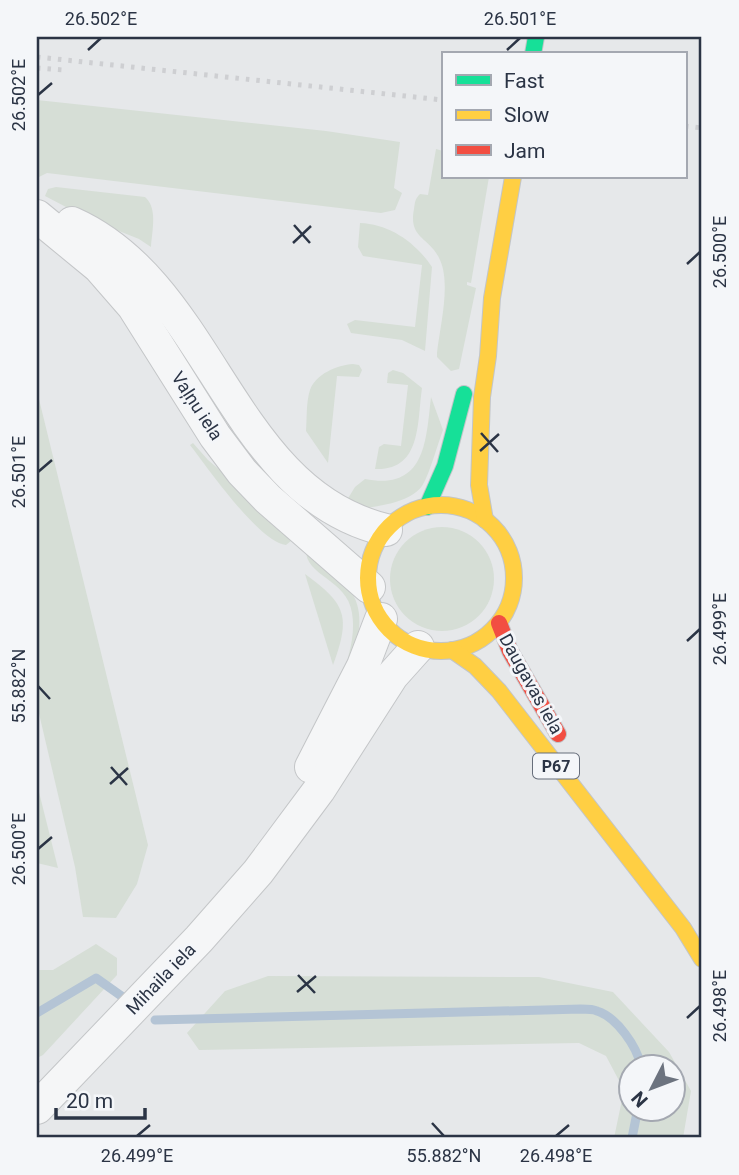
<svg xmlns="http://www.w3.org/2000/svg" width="739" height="1175" font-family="Roboto,sans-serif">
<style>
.green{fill:#d6ded6;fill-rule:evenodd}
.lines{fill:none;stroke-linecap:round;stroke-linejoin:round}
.stream{stroke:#b4c4d5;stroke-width:9}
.street-casing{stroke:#c4c6c8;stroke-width:34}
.fast-casing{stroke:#c2c5c8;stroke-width:18}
.slow-casing{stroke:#c2c5c8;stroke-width:18}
.jam-casing{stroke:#c2c5c8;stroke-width:18}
.street{stroke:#f5f6f7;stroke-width:32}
.fast{stroke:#16e098;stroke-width:16}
.slow{stroke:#ffcf43;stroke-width:16}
.jam{stroke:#f24e42;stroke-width:16}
.rail{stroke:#cecfd2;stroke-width:5;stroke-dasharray:3.5 7;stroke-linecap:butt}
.ticks{fill:none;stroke:#2b3445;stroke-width:2.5}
.labels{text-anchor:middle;stroke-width:6;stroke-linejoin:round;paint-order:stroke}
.shield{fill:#f4f6f9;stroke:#676e7b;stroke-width:2}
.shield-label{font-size:16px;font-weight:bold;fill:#2b3445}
.street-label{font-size:18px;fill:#2b3445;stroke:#f4f6f9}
.neatline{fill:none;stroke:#2b3445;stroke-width:2.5}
.ticks-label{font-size:18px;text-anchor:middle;fill:#2b3445}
</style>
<rect width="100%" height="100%" fill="#e6e8ea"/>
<g class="green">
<polygon points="37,100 326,131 400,142 394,188 402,193 395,210 381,213 47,173 37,178"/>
<path d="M 436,149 L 443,151 L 443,177 L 489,177 L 471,283 L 467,282 L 467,285 L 476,288 L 459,369 L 451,371 L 437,357 L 437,353 C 440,326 451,284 440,260 C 430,237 408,239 414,209 C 415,202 415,199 420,194 L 428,195 Z"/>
<path d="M 56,187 L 145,197 C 158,208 152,231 151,247 L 139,239 L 89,219 L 45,196 L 48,189 Z"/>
<path d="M 360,223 C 390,224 416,243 432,267 L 425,351 L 402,340 L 351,333 L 347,324 L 355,320 L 415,327 L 422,265 L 363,256 L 358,247 Z"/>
<path d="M 353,364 L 359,365 L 362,370 L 359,377 L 337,376 L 328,463 L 306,431 C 307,419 306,402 310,390 C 316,374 337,365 353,364 Z"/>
<path d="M 393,370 L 403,373 L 422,388 C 417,422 422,471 375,469 L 379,447 L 384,444 L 401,446 L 408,385 L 387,383 L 388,373 Z"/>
<polygon points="37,391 148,845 137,884 116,918 83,917 75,867 37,705"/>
<path d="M 431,397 L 443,430 C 438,443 429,476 422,486 C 410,503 375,507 356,509 L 347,500 L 355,487 L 365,479 C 426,491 426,440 431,397 Z"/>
<path d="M 193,443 L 208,460 L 297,536 L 286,545 C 259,542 207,467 190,445 Z"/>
<circle cx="442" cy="579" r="52"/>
<path d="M 306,550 C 319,562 335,573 347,586 C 379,623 341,681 326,718 C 337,686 358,647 352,613 C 347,579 305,576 306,550 Z"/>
<path d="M 305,574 C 346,604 351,616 333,665 Z"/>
<polygon points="37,784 58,868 37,863"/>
<polygon points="96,944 117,958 117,975 43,1055 37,1058 37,970 53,970"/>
<path d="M 268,976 L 539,977 L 613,992 L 669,1052 L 691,1091 L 683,1138 L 614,1138 L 624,1090 L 606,1056 L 579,1043 L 199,1050 L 187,1033 L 225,991 ZM 630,1066 L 672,1066 L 672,1108 L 630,1108 Z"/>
</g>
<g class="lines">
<g class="stream">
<polyline points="37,1013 96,978 127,1000"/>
<path d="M 155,1020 L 581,1009 C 586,1009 593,1009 597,1011 C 617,1017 637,1047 641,1066"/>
<polyline points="632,1138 638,1108"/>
</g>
<g class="street-casing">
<g id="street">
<polyline points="37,216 99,267 133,306 215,436 242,472 268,499 369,587"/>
<path d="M 72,223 C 213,286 229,493 386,530"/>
<polyline points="311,767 363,666 381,619"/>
<polyline points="37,1108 199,939 258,872 319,790 392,676 418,647"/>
</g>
</g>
<g class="fast-casing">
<g id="fast">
<polyline points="533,54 536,37"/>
<polyline points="427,507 445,466 464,394"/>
</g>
</g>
<g class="slow-casing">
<g id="slow">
<circle cx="441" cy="578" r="73"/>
<polyline points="485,520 479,485 482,397 488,356 492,298 513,177"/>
<polyline points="452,650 475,666 499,691 683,928 702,959"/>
</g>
</g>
<g class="jam-casing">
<polyline id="jam" points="499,623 510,651 558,734"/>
</g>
<use href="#street" class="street"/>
<use href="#fast" class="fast"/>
<use href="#slow" class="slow"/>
<use href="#jam" class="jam"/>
<g class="rail">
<polyline points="37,57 443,100"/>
<polyline points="37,68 63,70"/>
<polyline points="685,126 702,128"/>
</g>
</g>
<path class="ticks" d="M 88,50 L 101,38M 507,50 L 520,38M 38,95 L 52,83M 294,225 L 310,243M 293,243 L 311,226M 687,264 L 700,252M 481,433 L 498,452M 480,451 L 499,434M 38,472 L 52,460M 687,641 L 700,629M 38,686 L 50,699M 111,767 L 127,785M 110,784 L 128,768M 38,849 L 52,837M 298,975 L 315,993M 297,992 L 316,976M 687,1018 L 700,1006M 432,1123 L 444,1136M 137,1136 L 150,1125M 556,1136 L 569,1125"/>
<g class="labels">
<rect class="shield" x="533" y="753.5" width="46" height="25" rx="5"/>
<g class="shield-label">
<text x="556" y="772">P67</text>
</g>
<g class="street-label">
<text transform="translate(197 406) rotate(57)" y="6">Vaļņu iela</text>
<text transform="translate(531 684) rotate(61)" y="6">Daugavas iela</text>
<text transform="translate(161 979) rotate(-46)" y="6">Mihaila iela</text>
</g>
</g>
<rect width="739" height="1175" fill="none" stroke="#f4f6f9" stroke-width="77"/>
<rect x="442" y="52" width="245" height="126" fill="#f4f6f9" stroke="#a4a8b1" stroke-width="2"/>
<rect x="456" y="75" width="35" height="10" fill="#16e098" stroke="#a4a8b1" stroke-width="2"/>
<text x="504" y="88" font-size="21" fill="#2b3445">Fast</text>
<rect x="456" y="110" width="35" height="10" fill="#ffcf43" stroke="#a4a8b1" stroke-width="2"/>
<text x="504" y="122" font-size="21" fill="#2b3445">Slow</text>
<rect x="456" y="145" width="35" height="10" fill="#f24e42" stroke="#a4a8b1" stroke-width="2"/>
<text x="504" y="158" font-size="21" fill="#2b3445">Jam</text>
<g transform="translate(652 1088) rotate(228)"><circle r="33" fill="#f4f6f9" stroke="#a4a8b1" stroke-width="2"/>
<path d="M0-5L12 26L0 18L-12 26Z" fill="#6c737f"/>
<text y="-10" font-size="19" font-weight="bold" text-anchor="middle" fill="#2b3445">N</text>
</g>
<path d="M56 1108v10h89v-10" fill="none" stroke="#2b3445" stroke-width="3.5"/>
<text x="66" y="1108" font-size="21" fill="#2b3445" stroke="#f4f6f9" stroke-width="5" paint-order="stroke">20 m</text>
<rect x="38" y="38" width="662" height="1098" class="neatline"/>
<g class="ticks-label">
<text x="101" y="25">26.502°E</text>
<text x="520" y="25">26.501°E</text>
<text transform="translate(19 95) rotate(-90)" y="6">26.502°E</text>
<text transform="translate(720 252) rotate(-90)" y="6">26.500°E</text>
<text transform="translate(19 472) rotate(-90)" y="6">26.501°E</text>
<text transform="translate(720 629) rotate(-90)" y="6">26.499°E</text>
<text transform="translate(19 686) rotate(-90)" y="6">55.882°N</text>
<text transform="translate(19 849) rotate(-90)" y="6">26.500°E</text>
<text transform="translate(720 1006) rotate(-90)" y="6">26.498°E</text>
<text x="137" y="1162">26.499°E</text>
<text x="444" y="1162">55.882°N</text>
<text x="556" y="1162">26.498°E</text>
</g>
</svg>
